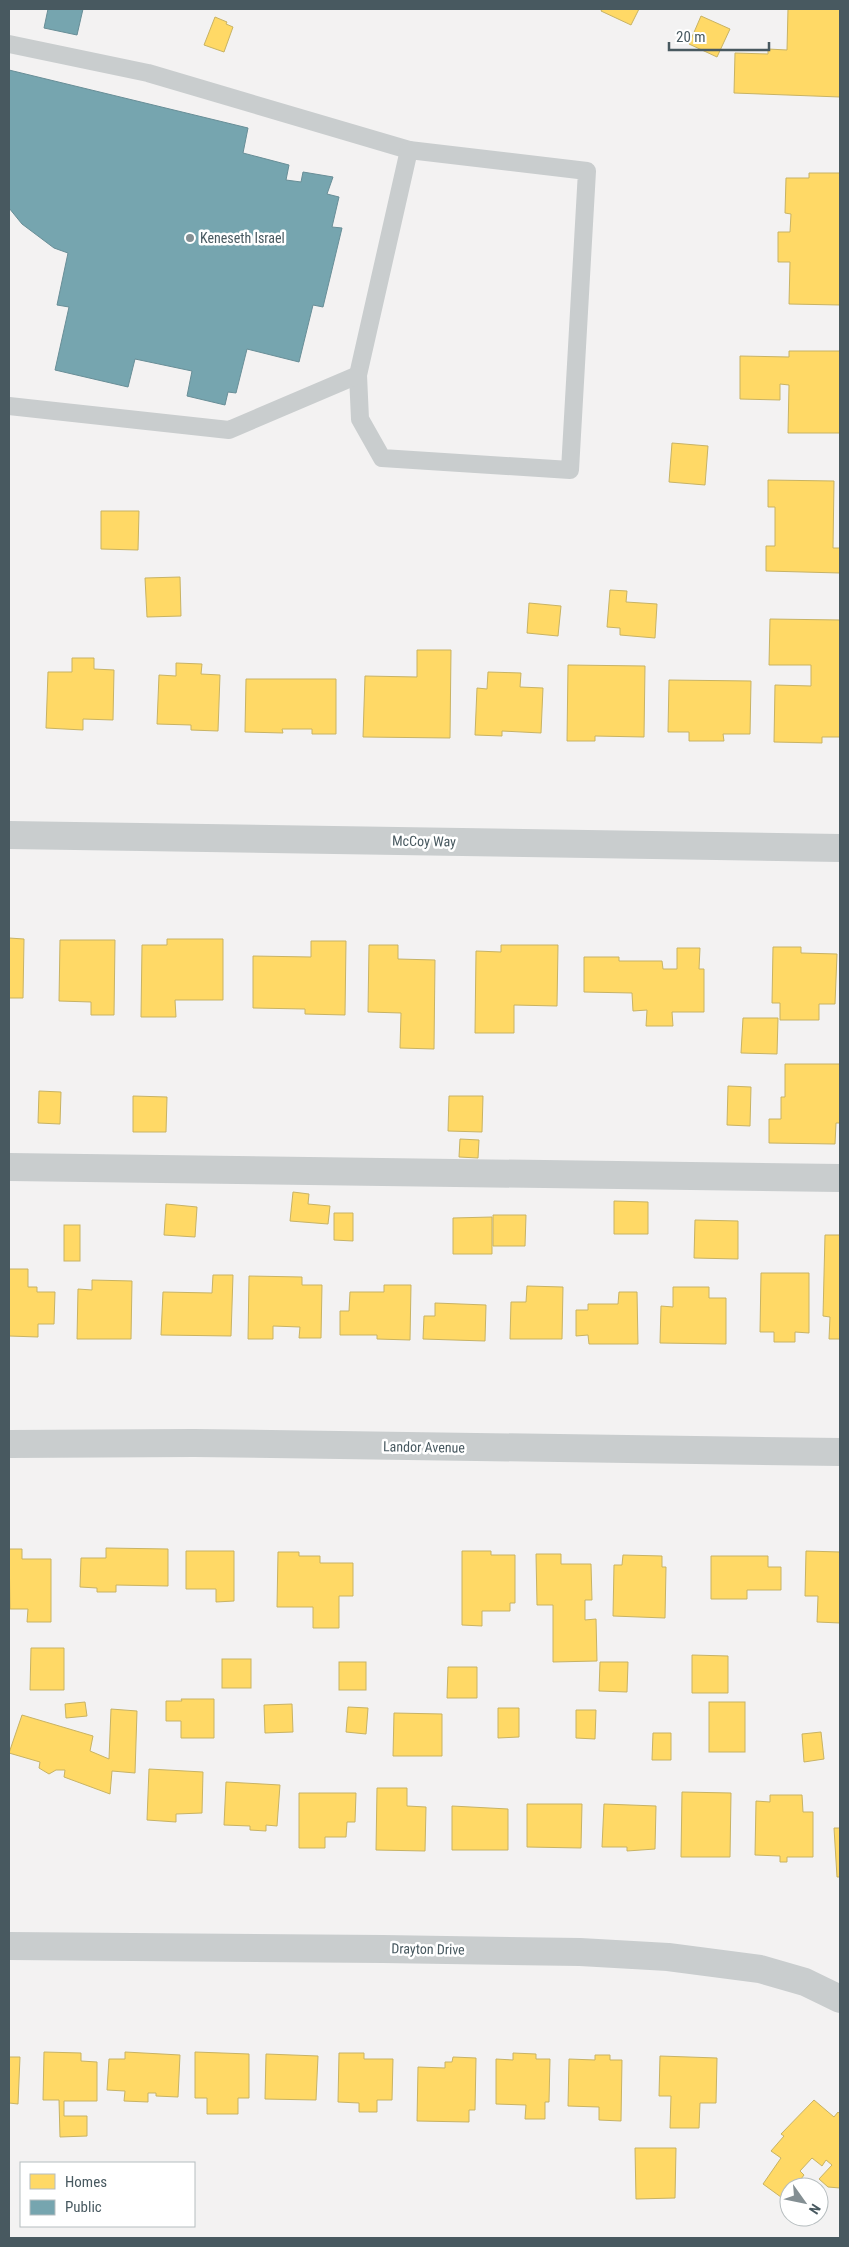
<svg xmlns="http://www.w3.org/2000/svg" width="849" height="2247" font-family="'Roboto Condensed',sans-serif">
<style>
.homes{fill:#ffd966;stroke:#c8b364}
.public{fill:#76a5af;stroke:#688e97}
.lines{fill:none;stroke-linecap:round;stroke-linejoin:round}
.lane{stroke:#c9cdce;stroke-width:18}
.street{stroke:#c9cdce;stroke-width:28}
.poi-dot{fill:#848f93;stroke:#fff;stroke-width:2}
.labels{text-anchor:middle;stroke-width:5;stroke-linejoin:round;paint-order:stroke}
.poi-label{font-size:14px;fill:#485960;stroke:#fff;text-anchor:start}
.street-label{font-size:14px;fill:#485960;stroke:#fff}
</style>
<rect width="100%" height="100%" fill="#f3f2f2"/>
<g class="homes">
<polygon points="602,9 639,9 631,25 601,11"/>
<polygon points="788,9 840,9 840,97 734,93 735,53 768,54 768,49 787,50"/>
<polygon points="701,16 730,29 717,57 689,44"/>
<polygon points="215,17 227,22 226,24 233,27 224,52 204,45"/>
<polygon points="809,173 840,173 840,305 789,304 790,262 778,262 778,232 790,232 791,214 785,213 786,178 809,178"/>
<polygon points="789,351 840,351 840,433 788,433 789,385 780,384 780,400 740,399 740,356 789,357"/>
<polygon points="672,443 708,446 705,485 669,482"/>
<polygon points="768,480 834,481 833,548 840,548 840,573 766,571 766,546 775,546 775,507 768,507"/>
<polygon points="101,511 139,511 138,550 101,549"/>
<polygon points="180,577 181,616 147,617 145,578"/>
<polygon points="610,590 627,591 626,602 657,604 655,638 620,635 620,628 607,627"/>
<polygon points="529,603 561,606 558,636 527,633"/>
<polygon points="770,619 840,620 840,737 822,737 822,743 774,742 775,685 811,686 811,665 769,665"/>
<polygon points="417,650 451,650 450,738 363,737 365,676 417,677"/>
<polygon points="72,658 94,658 94,669 114,670 113,720 83,719 83,730 46,728 48,672 72,672"/>
<polygon points="176,663 202,664 201,674 220,675 218,731 191,730 191,725 157,724 159,675 176,676"/>
<polygon points="568,665 645,666 644,737 595,736 595,741 567,741"/>
<polygon points="488,672 521,673 520,687 543,688 541,733 502,731 502,736 475,735 477,688 487,689"/>
<polygon points="246,679 336,679 336,734 312,734 312,729 282,729 283,733 245,732"/>
<polygon points="669,680 751,681 750,734 723,734 724,741 689,741 689,732 668,732"/>
<polygon points="9,938 24,939 23,998 9,998"/>
<polygon points="167,939 223,939 223,1000 175,1000 176,1017 141,1017 142,945 167,945"/>
<polygon points="60,940 115,940 114,1015 91,1015 91,1002 59,1001"/>
<polygon points="311,941 346,941 345,1015 305,1014 305,1009 253,1008 253,956 311,957"/>
<polygon points="369,945 398,945 398,959 435,960 434,1049 400,1048 401,1013 368,1012"/>
<polygon points="501,945 558,945 557,1006 514,1005 514,1033 475,1033 476,951 501,952"/>
<polygon points="773,947 801,947 801,953 837,954 835,1004 819,1004 819,1020 780,1020 780,1003 772,1003"/>
<polygon points="677,948 700,948 699,969 704,969 704,1012 672,1012 673,1026 646,1026 647,1010 633,1011 632,993 584,992 584,957 619,957 619,961 662,961 663,969 677,969"/>
<polygon points="743,1018 778,1018 777,1054 741,1053"/>
<polygon points="785,1064 840,1064 840,1123 836,1123 835,1144 769,1143 769,1119 781,1119 781,1097 785,1097"/>
<polygon points="728,1086 751,1087 750,1126 727,1125"/>
<polygon points="39,1091 61,1092 60,1124 38,1123"/>
<polygon points="133,1096 167,1097 166,1132 133,1132"/>
<polygon points="449,1096 483,1096 482,1132 448,1131"/>
<polygon points="460,1139 479,1140 478,1158 459,1157"/>
<polygon points="293,1192 309,1194 308,1204 330,1206 328,1224 290,1221"/>
<polygon points="614,1201 648,1202 648,1234 614,1234"/>
<polygon points="166,1204 197,1207 195,1237 164,1235"/>
<polygon points="334,1213 353,1213 353,1241 334,1240"/>
<polygon points="493,1215 526,1215 525,1246 493,1246"/>
<polygon points="492,1217 492,1254 453,1254 453,1218"/>
<polygon points="695,1220 738,1221 738,1259 694,1258"/>
<rect x="64" y="1225" width="16" height="36"/>
<polygon points="825,1235 840,1235 840,1339 829,1339 830,1317 823,1316"/>
<polygon points="9,1269 28,1269 28,1287 37,1287 37,1292 55,1292 54,1324 38,1324 38,1337 9,1336"/>
<polygon points="761,1273 809,1273 809,1333 795,1332 795,1342 774,1342 774,1332 760,1332"/>
<polygon points="213,1275 233,1275 231,1336 161,1335 163,1292 212,1293"/>
<polygon points="249,1276 302,1277 302,1285 322,1285 321,1338 299,1338 300,1327 273,1326 273,1339 248,1339"/>
<polygon points="92,1280 132,1281 131,1339 77,1339 78,1289 92,1290"/>
<polygon points="384,1285 411,1285 410,1340 377,1339 377,1335 340,1335 340,1311 349,1311 350,1292 384,1292"/>
<polygon points="527,1286 563,1287 562,1339 510,1339 511,1302 526,1302"/>
<polygon points="673,1287 709,1287 709,1298 726,1298 726,1344 660,1343 661,1306 673,1307"/>
<polygon points="619,1292 637,1292 638,1344 589,1344 588,1335 576,1336 576,1310 588,1310 588,1304 618,1304"/>
<polygon points="435,1303 486,1305 485,1341 423,1339 424,1316 435,1316"/>
<polygon points="106,1548 168,1549 168,1586 116,1585 116,1592 97,1592 97,1588 80,1587 81,1558 106,1558"/>
<polygon points="9,1549 22,1549 22,1559 51,1559 51,1622 27,1622 28,1609 10,1609"/>
<polygon points="186,1551 234,1551 234,1601 216,1602 216,1589 186,1589"/>
<polygon points="462,1551 491,1551 491,1555 515,1555 515,1603 510,1603 510,1611 482,1611 482,1626 462,1625"/>
<polygon points="806,1551 840,1552 840,1623 817,1622 818,1596 805,1596"/>
<polygon points="278,1552 299,1552 299,1556 320,1556 320,1563 353,1563 353,1596 339,1596 339,1628 313,1628 313,1607 277,1607"/>
<polygon points="536,1554 561,1554 561,1564 591,1564 592,1600 585,1600 585,1620 596,1619 597,1661 553,1662 553,1605 537,1605"/>
<polygon points="623,1555 662,1556 662,1567 666,1567 665,1618 613,1616 614,1565 622,1565"/>
<polygon points="711,1556 768,1556 768,1567 781,1567 781,1590 747,1590 747,1599 711,1599"/>
<polygon points="31,1648 64,1648 64,1690 30,1690"/>
<polygon points="692,1655 728,1656 728,1693 692,1693"/>
<rect x="222" y="1659" width="29" height="29"/>
<rect x="339" y="1662" width="27" height="28"/>
<polygon points="600,1662 628,1662 627,1692 599,1691"/>
<polygon points="448,1667 477,1667 477,1698 447,1698"/>
<polygon points="181,1699 214,1699 214,1738 181,1738 181,1721 166,1721 166,1701 182,1701"/>
<polygon points="85,1702 87,1716 66,1718 65,1704"/>
<rect x="709" y="1702" width="36" height="50"/>
<polygon points="292,1704 293,1732 265,1733 264,1705"/>
<polygon points="348,1707 368,1708 366,1734 346,1732"/>
<polygon points="498,1708 519,1708 519,1737 498,1738"/>
<polygon points="111,1709 137,1711 135,1773 112,1771 110,1794 64,1777 65,1770 56,1770 49,1774 39,1768 40,1762 9,1753 22,1715 93,1736 90,1751 109,1759"/>
<polygon points="576,1710 596,1710 595,1739 576,1738"/>
<polygon points="394,1713 442,1714 442,1756 393,1756"/>
<polygon points="821,1732 824,1759 804,1762 802,1734"/>
<polygon points="653,1733 671,1733 671,1760 652,1760"/>
<polygon points="149,1769 203,1772 202,1813 176,1814 176,1822 147,1820"/>
<polygon points="226,1782 280,1785 277,1826 266,1825 266,1831 250,1830 250,1826 224,1825"/>
<polygon points="377,1788 407,1788 407,1806 426,1807 425,1851 376,1850"/>
<polygon points="682,1792 731,1793 730,1857 681,1857"/>
<polygon points="299,1793 356,1793 355,1822 347,1822 346,1837 325,1837 325,1848 299,1848"/>
<polygon points="770,1795 802,1795 803,1812 813,1812 813,1857 787,1857 787,1862 780,1862 780,1856 755,1855 756,1801 770,1802"/>
<polygon points="527,1804 582,1804 581,1848 527,1847"/>
<polygon points="604,1804 656,1806 655,1849 627,1851 627,1847 602,1847"/>
<polygon points="452,1806 508,1809 508,1850 452,1850"/>
<polygon points="834,1828 840,1828 840,1877 837,1877"/>
<polygon points="44,2052 81,2053 81,2061 97,2062 97,2101 64,2101 64,2116 87,2116 87,2136 60,2137 59,2100 43,2100"/>
<polygon points="125,2052 180,2055 178,2097 156,2096 156,2093 148,2093 148,2102 124,2101 125,2091 107,2090 109,2059 125,2059"/>
<polygon points="195,2052 249,2054 249,2098 238,2098 238,2114 207,2114 207,2098 195,2098"/>
<polygon points="339,2053 364,2053 364,2059 393,2059 392,2100 377,2100 377,2112 359,2112 359,2103 338,2102"/>
<polygon points="513,2053 536,2054 536,2059 550,2059 549,2102 545,2102 545,2119 525,2119 526,2105 496,2104 496,2059 513,2060"/>
<polygon points="266,2054 318,2056 316,2100 265,2099"/>
<polygon points="595,2055 610,2055 610,2060 622,2060 621,2121 599,2120 599,2107 568,2106 569,2059 595,2060"/>
<polygon points="660,2056 717,2058 716,2103 700,2103 699,2128 670,2128 671,2096 659,2096"/>
<polygon points="9,2057 20,2057 18,2104 9,2103"/>
<polygon points="453,2057 476,2058 475,2110 469,2110 469,2122 417,2121 418,2067 445,2068 445,2062 452,2062"/>
<polygon points="814,2100 834,2117 838,2112 840,2114 840,2188 828,2187 819,2179 832,2165 826,2160 822,2166 812,2158 800,2171 804,2175 795,2187 789,2187 789,2195 785,2200 763,2184 781,2158 771,2151 784,2136 781,2134"/>
<polygon points="635,2148 676,2148 675,2198 636,2199"/>
</g>
<g class="public">
<polygon points="48,9 83,9 77,35 44,28"/>
<polygon points="9,70 248,128 243,153 289,165 286,180 301,182 303,172 333,177 327,194 339,197 332,227 342,228 323,307 313,305 299,362 247,349 236,393 228,392 225,405 187,396 192,371 135,359 128,387 55,370 69,307 57,305 68,253 54,248 22,224 9,208"/>
</g>
<g class="lines">
<g class="lane">
<polyline points="9,44 148,73 409,150"/>
<polygon points="409,150 587,171 570,470 382,458 360,419 358,375"/>
<polyline points="9,406 229,430 358,375"/>
</g>
<g class="street">
<polyline points="9,835 840,848"/>
<polyline points="9,1167 840,1178"/>
<polyline points="9,1444 194,1443 840,1452"/>
<polyline points="9,1946 383,1949 580,1952 668,1957 760,1969 805,1982 840,1999"/>
</g>
</g>
<circle class="poi-dot" cx="190" cy="238" r="5"/>
<g class="labels">
<g class="poi-label">
<text x="200" y="243">Keneseth Israel</text>
</g>
<g class="street-label">
<text transform="translate(424 841) rotate(1)" y="5">McCoy Way</text>
<text transform="translate(424 1447) rotate(1)" y="5">Landor Avenue</text>
<text transform="translate(428 1949) rotate(1)" y="5">Drayton Drive</text>
</g>
</g>
<rect width="849" height="2247" fill="none" stroke="#485960" stroke-width="20"/>
<rect x="20" y="2162" width="175" height="65" fill="#ffffff" stroke="#b6bdbf"/>
<rect x="30" y="2174" width="25" height="15" fill="#ffd966" stroke="#b6bdbf"/>
<text x="65" y="2187" font-size="15" fill="#485960">Homes</text>
<rect x="30" y="2200" width="25" height="15" fill="#76a5af" stroke="#b6bdbf"/>
<text x="65" y="2212" font-size="15" fill="#485960">Public</text>
<g transform="translate(804 2202) rotate(123)"><circle r="24" fill="#ffffff" stroke="#b6bdbf"/>
<path d="M0-4L9 19L0 12L-9 19Z" fill="#848f93"/>
<text y="-8" font-size="14" font-weight="bold" text-anchor="middle" fill="#485960">N</text>
</g>
<path d="M669 42v8h100v-8" fill="none" stroke="#485960" stroke-width="2.5"/>
<text x="676" y="42" font-size="15" fill="#485960" stroke="#ffffff" stroke-width="4" paint-order="stroke">20 m</text>
</svg>
